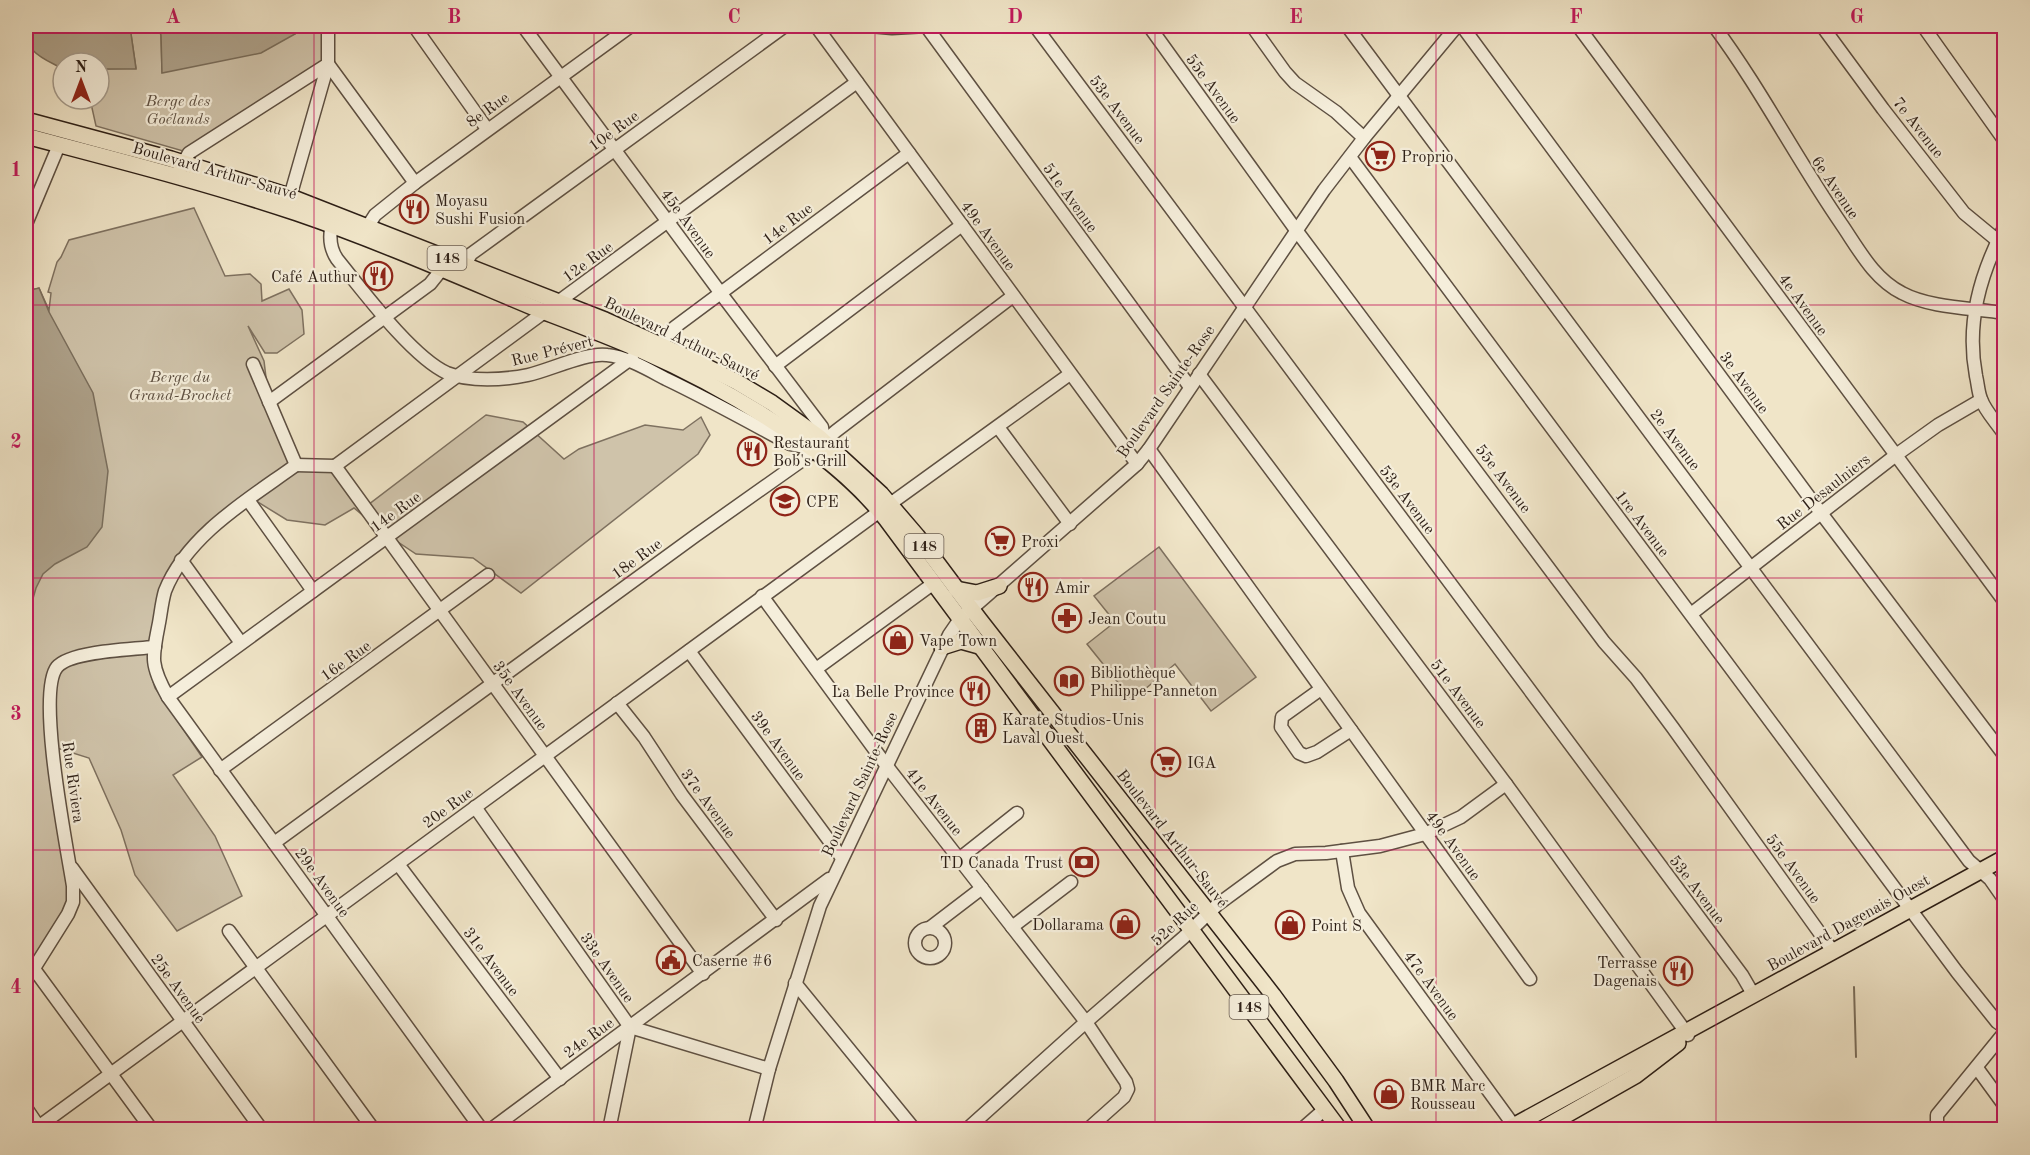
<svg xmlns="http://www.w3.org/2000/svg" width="2030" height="1155" font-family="'Old Standard TT',serif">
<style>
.green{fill:#cfc3aa;stroke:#7e7160;stroke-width:1.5}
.water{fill:#aea28b;stroke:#7a6e5c;stroke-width:1.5}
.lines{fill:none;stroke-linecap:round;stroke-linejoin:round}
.stream{stroke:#7a6e5c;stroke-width:2}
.minor-casing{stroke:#5e5042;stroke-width:15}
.major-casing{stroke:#2d1f16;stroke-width:18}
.minor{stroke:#f5eedb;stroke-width:12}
.major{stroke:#f0e5c8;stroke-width:15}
.grid{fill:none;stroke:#c2185b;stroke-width:1.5;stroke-opacity:0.55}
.labels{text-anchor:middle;stroke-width:4.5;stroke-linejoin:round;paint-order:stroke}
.shield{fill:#f5eedb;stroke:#695d51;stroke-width:1.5}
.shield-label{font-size:15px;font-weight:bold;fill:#2d1f16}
.street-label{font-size:16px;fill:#2d1f16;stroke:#f5eedb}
.park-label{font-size:16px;font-style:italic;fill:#5e5042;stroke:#f5eedb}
.poi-label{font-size:16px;fill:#2d1f16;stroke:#f5eedb;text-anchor:start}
.neatline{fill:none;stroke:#c2185b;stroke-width:2}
.grid-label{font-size:20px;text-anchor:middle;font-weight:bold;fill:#c2185b}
</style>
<rect width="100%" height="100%" fill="#f0e5c8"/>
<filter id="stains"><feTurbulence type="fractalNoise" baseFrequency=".00333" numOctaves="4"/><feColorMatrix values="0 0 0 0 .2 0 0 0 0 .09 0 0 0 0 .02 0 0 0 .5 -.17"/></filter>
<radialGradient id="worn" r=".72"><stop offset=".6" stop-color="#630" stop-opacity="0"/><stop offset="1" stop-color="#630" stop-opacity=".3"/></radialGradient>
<g class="green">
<polygon points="133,26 158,28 161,35 162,72 295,34 296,26 328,26 328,64 183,151 96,126 90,99 99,99 99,69 136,68 130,27"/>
<polygon points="194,208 225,276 250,274 261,284 262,301 289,289 302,310 304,334 277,353 265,353 248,326 264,361 269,402 296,465 333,468 386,535 354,508 325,525 287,520 253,499 181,560 151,652 150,672 155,688 202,757 173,775 215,836 242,896 177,931 135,875 121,830 89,758 51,746 73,902 26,981 26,291 39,288 49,310 51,293 48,292 57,262 61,257 69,240"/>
<polygon points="486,415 523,422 564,459 579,449 645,425 683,430 701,417 710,435 698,454 521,593 473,558 416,554 398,542 368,505"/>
<polygon points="1159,547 1256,677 1211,711 1175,664 1132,700 1087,644 1115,622 1094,596"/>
</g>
<g class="water">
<path d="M 26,26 L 133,26 L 130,27 L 136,69 L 99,69 L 99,63 L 63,63 L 63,69 C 41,57 25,53 26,26 Z"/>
<polygon points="148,26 296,26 295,34 261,53 162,73 161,35 158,28"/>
<polygon points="39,288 49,312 93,393 108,471 102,527 87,547 55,564 43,574 36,588 26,623 26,291"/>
<polygon points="26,809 31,878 26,936"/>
</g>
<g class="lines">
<polyline class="stream" points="1854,987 1856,1057"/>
<g class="minor-casing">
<g id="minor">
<polyline points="414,26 487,129"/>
<polyline points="523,26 725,299 822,427 824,441"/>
<polyline points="816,26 1137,464"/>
<polyline points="870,26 892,28 927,26"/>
<polyline points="926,26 1190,387"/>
<polyline points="1035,26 1742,975 1753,994"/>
<polyline points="1149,26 1296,230 1604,642 1636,678 1673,728 1832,950"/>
<polyline points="1252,26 1285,72 1295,83 1336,112 1364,138"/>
<polyline points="1347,26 1969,861 1990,879 2004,899"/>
<polyline points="1462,26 1821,513 2004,755"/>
<polyline points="1578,26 2004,601"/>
<path d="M 1714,26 C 1761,89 1797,160 1842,225 C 1859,250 1874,279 1902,293 C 1930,308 1973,308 2004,313"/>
<polyline points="1822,26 1883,109 1964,213 1998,241"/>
<polyline points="1923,26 2004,140"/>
<polyline points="328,64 415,183"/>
<polyline points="1350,157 1957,972 1997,1022 2004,1027"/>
<polyline points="180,169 189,153 328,64 328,26"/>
<polyline points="288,204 328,64"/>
<path d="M 334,218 C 329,232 329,247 337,259 C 363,291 412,357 447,373 C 470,382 504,380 528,375 C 550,370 587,352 607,355 C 627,357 647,369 666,379 C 708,399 749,422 790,444 L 810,448"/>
<polyline points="26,224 59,145"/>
<polyline points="368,226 375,215 415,183 631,26"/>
<path d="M 2004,228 C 1980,275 1966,323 1976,376 C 1978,384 1978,392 1981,399 C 1985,411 1997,423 2004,434"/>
<polyline points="465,265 471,254 785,26"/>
<polyline points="661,345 667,335 675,327 909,153"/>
<polyline points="253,364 296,465"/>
<polyline points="775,366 962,225"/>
<polyline points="1199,374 1506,784 1688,1035"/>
<polyline points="269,402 430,284 442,269"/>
<polyline points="998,427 1070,524"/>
<polyline points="1149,449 1530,979"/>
<path d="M 296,465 C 249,499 187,535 165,591 C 162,601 161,612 159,623 C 152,658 150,665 168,697 L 482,1130"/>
<polyline points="296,465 335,466"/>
<polyline points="335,466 857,82"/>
<polyline points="335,466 703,974"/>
<polyline points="248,500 313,591"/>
<polyline points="890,504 1070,374"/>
<polyline points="181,560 241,643"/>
<polyline points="762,596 886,765 1086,1022 1126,1082 1128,1089 1124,1097 1087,1130"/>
<polyline points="1691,614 1896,455 1938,425 1981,400"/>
<polyline points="689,651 842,858"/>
<polyline points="816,669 934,583"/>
<polyline points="1321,689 1282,717 1281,727 1299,753 1306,756 1317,752 1351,730"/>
<polyline points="168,697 632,358"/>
<polyline points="617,703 644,737 682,795 776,920"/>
<polyline points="220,770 488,575"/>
<polyline points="475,807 630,1027 769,1069"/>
<polyline points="274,843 695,536 801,461 836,431 1013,296"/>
<polyline points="1342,851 1348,888 1359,913 1517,1130"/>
<polyline points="959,859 1017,813"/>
<polyline points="398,864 560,1079"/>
<polyline points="72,868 262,1130"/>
<polyline points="931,927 982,888"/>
<polyline points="1012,927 1071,882"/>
<circle cx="930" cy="943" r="15"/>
<polyline points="229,931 374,1130"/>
<polyline points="34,969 152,1130"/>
<path d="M 26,981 L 68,914 L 73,902 L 73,886 C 67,848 36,693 57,667 C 70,651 133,649 155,647"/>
<polyline points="795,983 915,1130"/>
<polyline points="1977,1068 2004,1105"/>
<polyline points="26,1108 41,1130"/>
<polyline points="34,1130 880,511"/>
<polyline points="490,1130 829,879"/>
<polyline points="609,1130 630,1027"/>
<polyline points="754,1130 769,1069 820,906 949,635 960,619 1137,464 1149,449 1324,190 1364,138 1457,26"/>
<polyline points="966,1130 1086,1022 1184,937 1217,905 1277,861 1295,854 1326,853 1380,846 1425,834 1461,817 1506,784"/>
<polyline points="1301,1130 1325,1109"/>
<polyline points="1937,1130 1937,1115 2004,1033"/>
</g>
</g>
<g class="major-casing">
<g id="major">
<polyline points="26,120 171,159 283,194 605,320 687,357 737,382 772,403 819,437 881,494 917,536 979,619 1273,995 1336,1081 1368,1130"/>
<path d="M 26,136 C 117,160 208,183 297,213 C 379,241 458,276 537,309 C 571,322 606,335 640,350 C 697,375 751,405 802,441 C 833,464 862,488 886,519 L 1340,1130"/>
<polyline points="956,589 977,593 999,586"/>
<polyline points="942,647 961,641 979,646"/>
<polyline points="1506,1130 2004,858"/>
<polyline points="1540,1130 1635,1076 1678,1043"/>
</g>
</g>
<use href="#minor" class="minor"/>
<use href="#major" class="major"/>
</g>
<path class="grid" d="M 314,26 L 314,1130M 594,26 L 594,1130M 875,26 L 875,1130M 1155,26 L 1155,1130M 1436,26 L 1436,1130M 1716,26 L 1716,1130M 26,305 L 2004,305M 26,578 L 2004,578M 26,850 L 2004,850"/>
<defs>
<g id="supermarket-ring" transform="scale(1.5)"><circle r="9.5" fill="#f5eedb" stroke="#8f2418" stroke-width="1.5"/><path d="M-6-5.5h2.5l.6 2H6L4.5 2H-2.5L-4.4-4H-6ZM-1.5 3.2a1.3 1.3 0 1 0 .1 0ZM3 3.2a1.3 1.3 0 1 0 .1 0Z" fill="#8f2418"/></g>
<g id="restaurant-ring" transform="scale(1.5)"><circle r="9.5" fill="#f5eedb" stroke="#8f2418" stroke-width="1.5"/><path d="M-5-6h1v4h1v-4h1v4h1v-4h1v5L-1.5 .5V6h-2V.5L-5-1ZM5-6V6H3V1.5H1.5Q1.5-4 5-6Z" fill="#8f2418"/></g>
<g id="school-ring" transform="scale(1.5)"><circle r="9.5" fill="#f5eedb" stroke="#8f2418" stroke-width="1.5"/><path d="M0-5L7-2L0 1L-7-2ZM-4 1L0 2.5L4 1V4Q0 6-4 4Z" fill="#8f2418"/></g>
<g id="pharmacy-ring" transform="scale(1.5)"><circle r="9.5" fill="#f5eedb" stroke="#8f2418" stroke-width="1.5"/><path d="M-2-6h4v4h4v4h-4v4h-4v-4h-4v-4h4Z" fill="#8f2418"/></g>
<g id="shop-ring" transform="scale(1.5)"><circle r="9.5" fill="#f5eedb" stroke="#8f2418" stroke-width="1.5"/><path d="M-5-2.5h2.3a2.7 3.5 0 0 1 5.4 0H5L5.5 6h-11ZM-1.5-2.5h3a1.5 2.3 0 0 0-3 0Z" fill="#8f2418"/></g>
<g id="library-ring" transform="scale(1.5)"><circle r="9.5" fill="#f5eedb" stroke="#8f2418" stroke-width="1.5"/><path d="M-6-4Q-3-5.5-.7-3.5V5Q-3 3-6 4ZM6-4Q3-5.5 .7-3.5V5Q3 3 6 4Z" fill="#8f2418"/></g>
<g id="building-ring" transform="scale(1.5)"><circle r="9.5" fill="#f5eedb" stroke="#8f2418" stroke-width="1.5"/><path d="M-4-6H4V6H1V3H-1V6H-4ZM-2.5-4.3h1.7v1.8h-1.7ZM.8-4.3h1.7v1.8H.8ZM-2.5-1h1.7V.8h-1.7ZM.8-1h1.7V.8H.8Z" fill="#8f2418"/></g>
<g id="bank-ring" transform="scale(1.5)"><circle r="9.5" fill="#f5eedb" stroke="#8f2418" stroke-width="1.5"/><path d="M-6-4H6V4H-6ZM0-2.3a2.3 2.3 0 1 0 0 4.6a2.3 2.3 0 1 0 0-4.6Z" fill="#8f2418"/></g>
<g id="civic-ring" transform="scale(1.5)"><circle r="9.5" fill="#f5eedb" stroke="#8f2418" stroke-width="1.5"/><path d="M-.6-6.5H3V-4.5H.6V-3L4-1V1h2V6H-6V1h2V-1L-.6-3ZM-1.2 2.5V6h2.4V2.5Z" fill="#8f2418"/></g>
</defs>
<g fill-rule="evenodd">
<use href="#supermarket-ring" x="1380" y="156"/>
<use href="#restaurant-ring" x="414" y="209"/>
<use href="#restaurant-ring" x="378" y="276"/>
<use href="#restaurant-ring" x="752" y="451"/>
<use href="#school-ring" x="785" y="501"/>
<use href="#supermarket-ring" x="1000" y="541"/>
<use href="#restaurant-ring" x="1033" y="587"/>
<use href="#pharmacy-ring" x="1067" y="618"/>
<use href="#shop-ring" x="898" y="640"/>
<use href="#library-ring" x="1069" y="681"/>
<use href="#restaurant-ring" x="975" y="691"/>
<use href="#building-ring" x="981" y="728"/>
<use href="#supermarket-ring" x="1166" y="762"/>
<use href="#bank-ring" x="1084" y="862"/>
<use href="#shop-ring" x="1125" y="924"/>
<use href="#shop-ring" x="1290" y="925"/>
<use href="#civic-ring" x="671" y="960"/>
<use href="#restaurant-ring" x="1678" y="971"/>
<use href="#shop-ring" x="1389" y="1094"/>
</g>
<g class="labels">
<g class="shield">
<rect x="427.5" y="246" width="39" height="24" rx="4.5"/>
<rect x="904.5" y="534" width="39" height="24" rx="4.5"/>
<rect x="1229.5" y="995" width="39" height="24" rx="4.5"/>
</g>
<g class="shield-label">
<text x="447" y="263">148</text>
<text x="924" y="551">148</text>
<text x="1249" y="1012">148</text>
</g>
<g class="street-label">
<text transform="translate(1214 88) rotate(54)" y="6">55e Avenue</text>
<text transform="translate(487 109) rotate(-36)" y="6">8e Rue</text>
<text transform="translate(1118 109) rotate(53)" y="6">53e Avenue</text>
<text transform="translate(1919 127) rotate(52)" y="6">7e Avenue</text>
<text transform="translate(613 130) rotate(-36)" y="6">10e Rue</text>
<text transform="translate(215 170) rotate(16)" y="6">Boulevard Arthur-Sauvé</text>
<text transform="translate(1836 187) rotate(56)" y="6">6e Avenue</text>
<text transform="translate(1071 197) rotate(54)" y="6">51e Avenue</text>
<text transform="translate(689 223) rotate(54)" y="6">45e Avenue</text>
<text transform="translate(787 223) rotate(-37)" y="6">14e Rue</text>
<text transform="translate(989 235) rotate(54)" y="6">49e Avenue</text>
<text transform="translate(587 261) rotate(-36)" y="6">12e Rue</text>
<text transform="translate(1804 304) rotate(54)" y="6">4e Avenue</text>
<text transform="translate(682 338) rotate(26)" y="6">Boulevard Arthur-Sauvé</text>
<text transform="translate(552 350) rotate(-14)" y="6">Rue Prévert</text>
<text transform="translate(1745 382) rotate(54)" y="6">3e Avenue</text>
<text transform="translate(1165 391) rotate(-55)" y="6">Boulevard Sainte-Rose</text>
<text transform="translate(1676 439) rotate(53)" y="6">2e Avenue</text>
<text transform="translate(1504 478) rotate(53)" y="6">55e Avenue</text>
<text transform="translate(1823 491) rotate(-38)" y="6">Rue Desaulniers</text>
<text transform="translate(1408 499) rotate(53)" y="6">53e Avenue</text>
<text transform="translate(395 511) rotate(-36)" y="6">14e Rue</text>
<text transform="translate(1643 523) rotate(53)" y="6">1re Avenue</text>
<text transform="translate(636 558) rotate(-36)" y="6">18e Rue</text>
<text transform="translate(345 660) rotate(-36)" y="6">16e Rue</text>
<text transform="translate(1459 693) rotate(53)" y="6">51e Avenue</text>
<text transform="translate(521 695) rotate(54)" y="6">35e Avenue</text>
<text transform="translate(779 745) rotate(54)" y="6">39e Avenue</text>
<text transform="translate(74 782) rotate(82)" y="6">Rue Riviera</text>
<text transform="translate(859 784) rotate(-65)" y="6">Boulevard Sainte-Rose</text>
<text transform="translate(935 801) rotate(52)" y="6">41e Avenue</text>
<text transform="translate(709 803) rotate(54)" y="6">37e Avenue</text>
<text transform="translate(447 807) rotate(-36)" y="6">20e Rue</text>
<text transform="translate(1173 838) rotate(52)" y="6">Boulevard Arthur-Sauvé</text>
<text transform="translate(1454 845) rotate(54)" y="6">49e Avenue</text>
<text transform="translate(1794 868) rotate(54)" y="6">55e Avenue</text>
<text transform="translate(323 882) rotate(54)" y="6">29e Avenue</text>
<text transform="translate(1698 889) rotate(53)" y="6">53e Avenue</text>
<text transform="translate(1848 922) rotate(-29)" y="6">Boulevard Dagenais Ouest</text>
<text transform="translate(1174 923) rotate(-43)" y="6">52e Rue</text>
<text transform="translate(492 961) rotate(53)" y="6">31e Avenue</text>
<text transform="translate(608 967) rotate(55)" y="6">33e Avenue</text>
<text transform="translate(1432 985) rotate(54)" y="6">47e Avenue</text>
<text transform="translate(179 988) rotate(54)" y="6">25e Avenue</text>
<text transform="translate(588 1037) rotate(-36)" y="6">24e Rue</text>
</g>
<g class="park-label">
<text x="178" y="106">Berge des<tspan x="178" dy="18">Goélands</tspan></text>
<text x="180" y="382">Berge du<tspan x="180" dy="18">Grand-Brochet</tspan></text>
</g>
<g class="poi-label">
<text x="1401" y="162">Proprio</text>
<text x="435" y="206">Moyasu<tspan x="435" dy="18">Sushi Fusion</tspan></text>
<text x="357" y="282" text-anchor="end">Café Authur</text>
<text x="773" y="448">Restaurant<tspan x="773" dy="18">Bob's Grill</tspan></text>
<text x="806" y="507">CPE</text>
<text x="1021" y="547">Proxi</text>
<text x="1054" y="593">Amir</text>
<text x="1088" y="624">Jean Coutu</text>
<text x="919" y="646">Vape Town</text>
<text x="1090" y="678">Bibliothèque<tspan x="1090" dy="18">Philippe-Panneton</tspan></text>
<text x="954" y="697" text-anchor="end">La Belle Province</text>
<text x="1002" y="725">Karate Studios-Unis<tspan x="1002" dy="18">Laval Ouest</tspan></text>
<text x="1187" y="768">IGA</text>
<text x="1063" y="868" text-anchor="end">TD Canada Trust</text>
<text x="1104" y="930" text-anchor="end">Dollarama</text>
<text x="1311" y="931">Point S</text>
<text x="692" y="966">Caserne #6</text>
<text x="1657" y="968" text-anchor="end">Terrasse<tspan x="1657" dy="18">Dagenais</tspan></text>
<text x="1410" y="1091">BMR Marc<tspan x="1410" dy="18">Rousseau</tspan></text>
</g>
</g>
<rect width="2030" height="1155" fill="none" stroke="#f0e5c8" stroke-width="66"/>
<g transform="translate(81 81)"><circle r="28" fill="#f5eedb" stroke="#a59b8c" stroke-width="1.5"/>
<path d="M0-4.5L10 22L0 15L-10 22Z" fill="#8f2418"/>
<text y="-9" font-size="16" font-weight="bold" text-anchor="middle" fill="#2d1f16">N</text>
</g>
<rect x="33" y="33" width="1964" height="1089" class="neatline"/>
<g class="grid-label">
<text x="173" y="23">A</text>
<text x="454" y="23">B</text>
<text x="734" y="23">C</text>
<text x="1015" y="23">D</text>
<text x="1296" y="23">E</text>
<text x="1576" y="23">F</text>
<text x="1857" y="23">G</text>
<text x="16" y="176">1</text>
<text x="16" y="448">2</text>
<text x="16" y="720">3</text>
<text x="16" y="993">4</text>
</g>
<rect width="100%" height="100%" filter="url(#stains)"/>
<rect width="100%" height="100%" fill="url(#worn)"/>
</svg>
